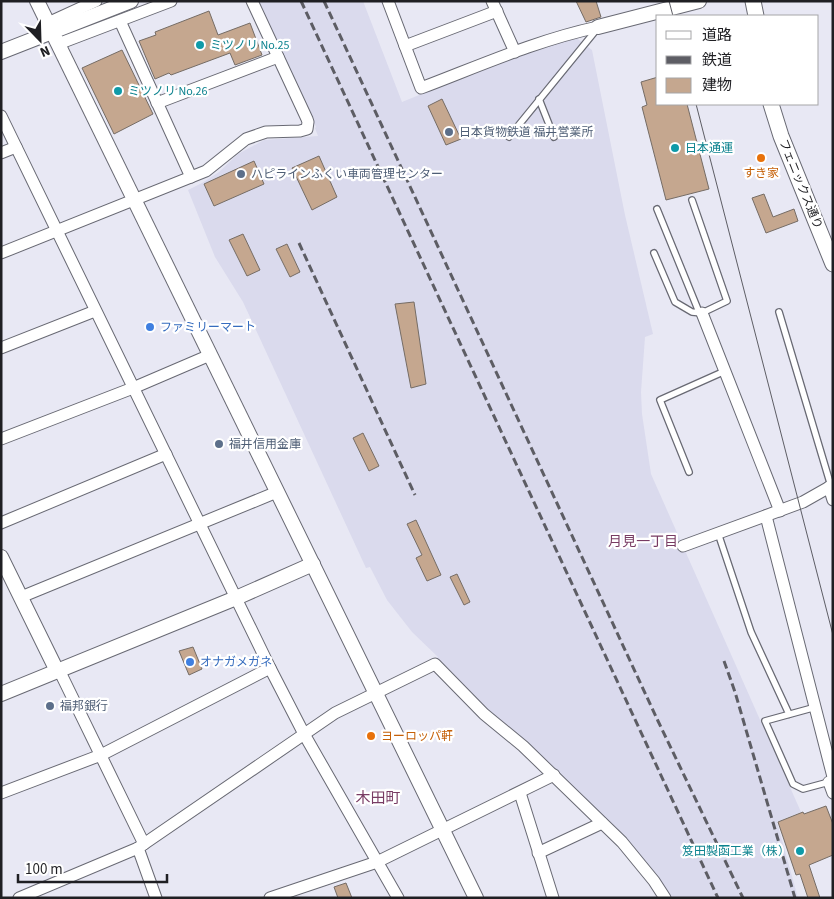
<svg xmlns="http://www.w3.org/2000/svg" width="834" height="899" font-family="'Source Sans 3','Noto Sans JP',sans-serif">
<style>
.built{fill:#dadaed}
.building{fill:#c5a78f;stroke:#756c65}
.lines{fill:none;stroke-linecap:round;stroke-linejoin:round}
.service-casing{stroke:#686973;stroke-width:8}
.minor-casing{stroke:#686973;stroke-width:13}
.tertiary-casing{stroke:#686973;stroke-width:16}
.secondary-casing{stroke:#686973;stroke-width:17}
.service{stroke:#fff;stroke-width:5.5}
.minor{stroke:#fff;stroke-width:11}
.tertiary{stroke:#fff;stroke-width:14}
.secondary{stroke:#fff;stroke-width:15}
.tram{stroke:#5d5d64;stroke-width:1}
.rail{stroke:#5d5d64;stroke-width:3;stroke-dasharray:8 4;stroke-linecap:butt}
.culture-dot{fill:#0f9aa8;stroke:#fff;stroke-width:2}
.service-dot{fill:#5c6f8a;stroke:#fff;stroke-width:2}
.food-dot{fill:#e8710a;stroke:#fff;stroke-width:2}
.shop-dot{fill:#3f7fe0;stroke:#fff;stroke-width:2}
.labels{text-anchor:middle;stroke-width:4.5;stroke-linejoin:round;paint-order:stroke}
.culture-label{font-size:12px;fill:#0d838f;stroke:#fff;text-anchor:start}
.service-label{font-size:12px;fill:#4e5e75;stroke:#fff;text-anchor:start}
.food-label{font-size:12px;fill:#c56008;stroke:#fff}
.street-label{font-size:12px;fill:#1f1f23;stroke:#fff}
.shop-label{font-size:12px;fill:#366cbe;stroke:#fff;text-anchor:start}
.neighbourhood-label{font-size:14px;fill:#783b63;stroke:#fff}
.quarter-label{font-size:15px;fill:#783b63;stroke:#fff}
</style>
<rect width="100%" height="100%" fill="#e8e8f4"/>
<polygon class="built" points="258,1 363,1 402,102 503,61 574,36 592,50 625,215 653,334 645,337 641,392 642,414 651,474 801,812 777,822 798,898 670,898 437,658 438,657 412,632 387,600 370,567 366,568 243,302 215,257 188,190 202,183 219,172 238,154 264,140 318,136 315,128 316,127"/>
<g class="building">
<polygon points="576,1 596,1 601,17 586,22"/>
<polygon points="209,11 218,35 250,23 262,55 235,65 230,53 171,75 169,73 155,79 139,41 156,35 155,32"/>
<polygon points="122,50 153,114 114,134 82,68"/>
<polygon points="658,77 658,104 687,104 709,189 666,200 642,107 647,105 641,82"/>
<polygon points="442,99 461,139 446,145 428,106"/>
<polygon points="319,156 337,197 312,210 292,168"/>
<polygon points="254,161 264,184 214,206 204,184"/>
<polygon points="764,194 773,217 794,209 798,221 766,233 752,198"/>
<polygon points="243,234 260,270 247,276 229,240"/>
<polygon points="287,244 300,272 290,277 276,249"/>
<polygon points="414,302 426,384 411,388 395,304"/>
<polygon points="363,433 379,466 369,471 353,438"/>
<polygon points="416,520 441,575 427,581 416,558 422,555 407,524"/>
<polygon points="457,574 470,602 464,605 450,577"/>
<polygon points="193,647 202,669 189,675 179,651"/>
<polygon points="826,806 833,824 833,855 809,865 820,898 808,898 800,874 796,875 778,822 803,812 804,814"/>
<polygon points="346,883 352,898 338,898 334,887"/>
</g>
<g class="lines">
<g class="service-casing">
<g id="service">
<polyline points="539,99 554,137"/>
<polyline points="509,137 597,29"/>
<polyline points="657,209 699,312"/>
<polyline points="654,253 675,302 692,312 702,313 727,301 692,200"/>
<polyline points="779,312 831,486"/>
<polyline points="689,472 660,400 725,371"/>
<polyline points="718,533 751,632 789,714"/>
<polyline points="816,707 765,721 793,784 803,789 829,782"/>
</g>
</g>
<g class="minor-casing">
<g id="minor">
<path d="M 388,1 L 421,88 C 479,66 537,40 598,27"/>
<polyline points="492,1 515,52"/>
<polyline points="120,21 191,177"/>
<polyline points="48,23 96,1"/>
<polyline points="58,44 171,1"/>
<polyline points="405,46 497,11"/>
<polyline points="157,103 278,57"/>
<polyline points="1,116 270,668 304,734 398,898"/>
<polyline points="1,153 16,147"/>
<polyline points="1,253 206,171 246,139 266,132 300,131 307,129 308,122 307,119 252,1"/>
<polyline points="702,313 780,511"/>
<polyline points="1,348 95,311"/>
<polyline points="1,439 133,388 210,355"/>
<polyline points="829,487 833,500"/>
<polyline points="766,516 833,777"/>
<polyline points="1,523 166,454"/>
<polyline points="683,546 803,502 833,485"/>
<polyline points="21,597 277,492"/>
<polyline points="59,670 144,844"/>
<polyline points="833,780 829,782 833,793"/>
<polyline points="1,793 101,755 270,668"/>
<polyline points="520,793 553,898"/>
<polyline points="138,848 156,898"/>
<polyline points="538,853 602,823"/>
<polyline points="19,898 138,848 335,713 435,664 484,714 523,746 622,842 654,881 665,898"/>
<polyline points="270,898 377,862 554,775"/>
</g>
</g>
<g class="tertiary-casing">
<g id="tertiary">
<polyline points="37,1 476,898"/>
<polyline points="598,27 699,1"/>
<polyline points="1,52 131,1"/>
<polyline points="1,557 57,671"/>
<polyline points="1,694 236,598 313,564"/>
</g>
</g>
<g class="secondary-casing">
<g id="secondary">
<polyline points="753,1 756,16"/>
<polyline points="771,104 781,136 833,264"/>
</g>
</g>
<use href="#service" class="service"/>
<use href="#minor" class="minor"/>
<use href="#tertiary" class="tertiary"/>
<use href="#secondary" class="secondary"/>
<g class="tram">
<polyline points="669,1 673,16"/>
<polyline points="696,104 833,635"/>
</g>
<g class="rail">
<polyline points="301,1 718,898"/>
<polyline points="324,1 658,721 743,898"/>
<polyline points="299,243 415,495"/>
<polyline points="724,661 735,692 795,898"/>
</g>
</g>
<g class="culture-dot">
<circle cx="200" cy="45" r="5"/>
<circle cx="118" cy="91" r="5"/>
<circle cx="675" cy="148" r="5"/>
<circle cx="800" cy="851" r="5"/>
</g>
<g class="service-dot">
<circle cx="449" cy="132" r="5"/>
<circle cx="241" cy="174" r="5"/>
<circle cx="219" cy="444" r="5"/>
<circle cx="50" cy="706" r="5"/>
</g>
<g class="food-dot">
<circle cx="761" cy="158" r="5"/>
<circle cx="371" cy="736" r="5"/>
</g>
<g class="shop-dot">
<circle cx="150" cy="327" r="5"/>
<circle cx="190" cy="662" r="5"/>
</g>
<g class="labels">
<g class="culture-label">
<text x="210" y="49">ミツノリ No.25</text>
<text x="128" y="95">ミツノリ No.26</text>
<text x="685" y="152">日本通運</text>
<text x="790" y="855" text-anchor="end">笈田製函工業（株）</text>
</g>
<g class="service-label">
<text x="459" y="136">日本貨物鉄道 福井営業所</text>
<text x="251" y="178">ハピラインふくい車両管理センター</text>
<text x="229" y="448">福井信用金庫</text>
<text x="60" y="710">福邦銀行</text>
</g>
<g class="food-label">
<text x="761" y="177">すき家</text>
<text x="381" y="740" text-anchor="start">ヨーロッパ軒</text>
</g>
<g class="street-label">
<text transform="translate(801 184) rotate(68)" y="4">フェニックス通り</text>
</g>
<g class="shop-label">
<text x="160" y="331">ファミリーマート</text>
<text x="200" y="666">オナガメガネ</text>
</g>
<g class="neighbourhood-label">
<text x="643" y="546">月見一丁目</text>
</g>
<g class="quarter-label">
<text x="378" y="803">木田町</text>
</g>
</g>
<rect width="834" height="899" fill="none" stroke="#1f1f23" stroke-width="5"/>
<rect x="656" y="15" width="162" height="90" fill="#ffffff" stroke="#a5a5a7"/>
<rect x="666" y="31" width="25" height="8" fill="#ffffff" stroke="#a5a5a7"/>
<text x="702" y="40" font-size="15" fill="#1f1f23">道路</text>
<rect x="666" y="56" width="25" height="8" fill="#5d5d64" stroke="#a5a5a7"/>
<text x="702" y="65" font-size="15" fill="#1f1f23">鉄道</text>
<rect x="666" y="78" width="25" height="15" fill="#c5a78f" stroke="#a5a5a7"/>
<text x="702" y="90" font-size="15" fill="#1f1f23">建物</text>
<g transform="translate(40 40) rotate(157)" stroke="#ffffff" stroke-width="4" paint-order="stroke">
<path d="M0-4L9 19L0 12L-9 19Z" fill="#1f1f23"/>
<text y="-8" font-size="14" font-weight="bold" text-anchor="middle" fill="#1f1f23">N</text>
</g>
<path d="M18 874v8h149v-8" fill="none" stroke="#1f1f23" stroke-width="2.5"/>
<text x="25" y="874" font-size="15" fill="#1f1f23" stroke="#ffffff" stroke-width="4" paint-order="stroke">100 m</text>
</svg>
